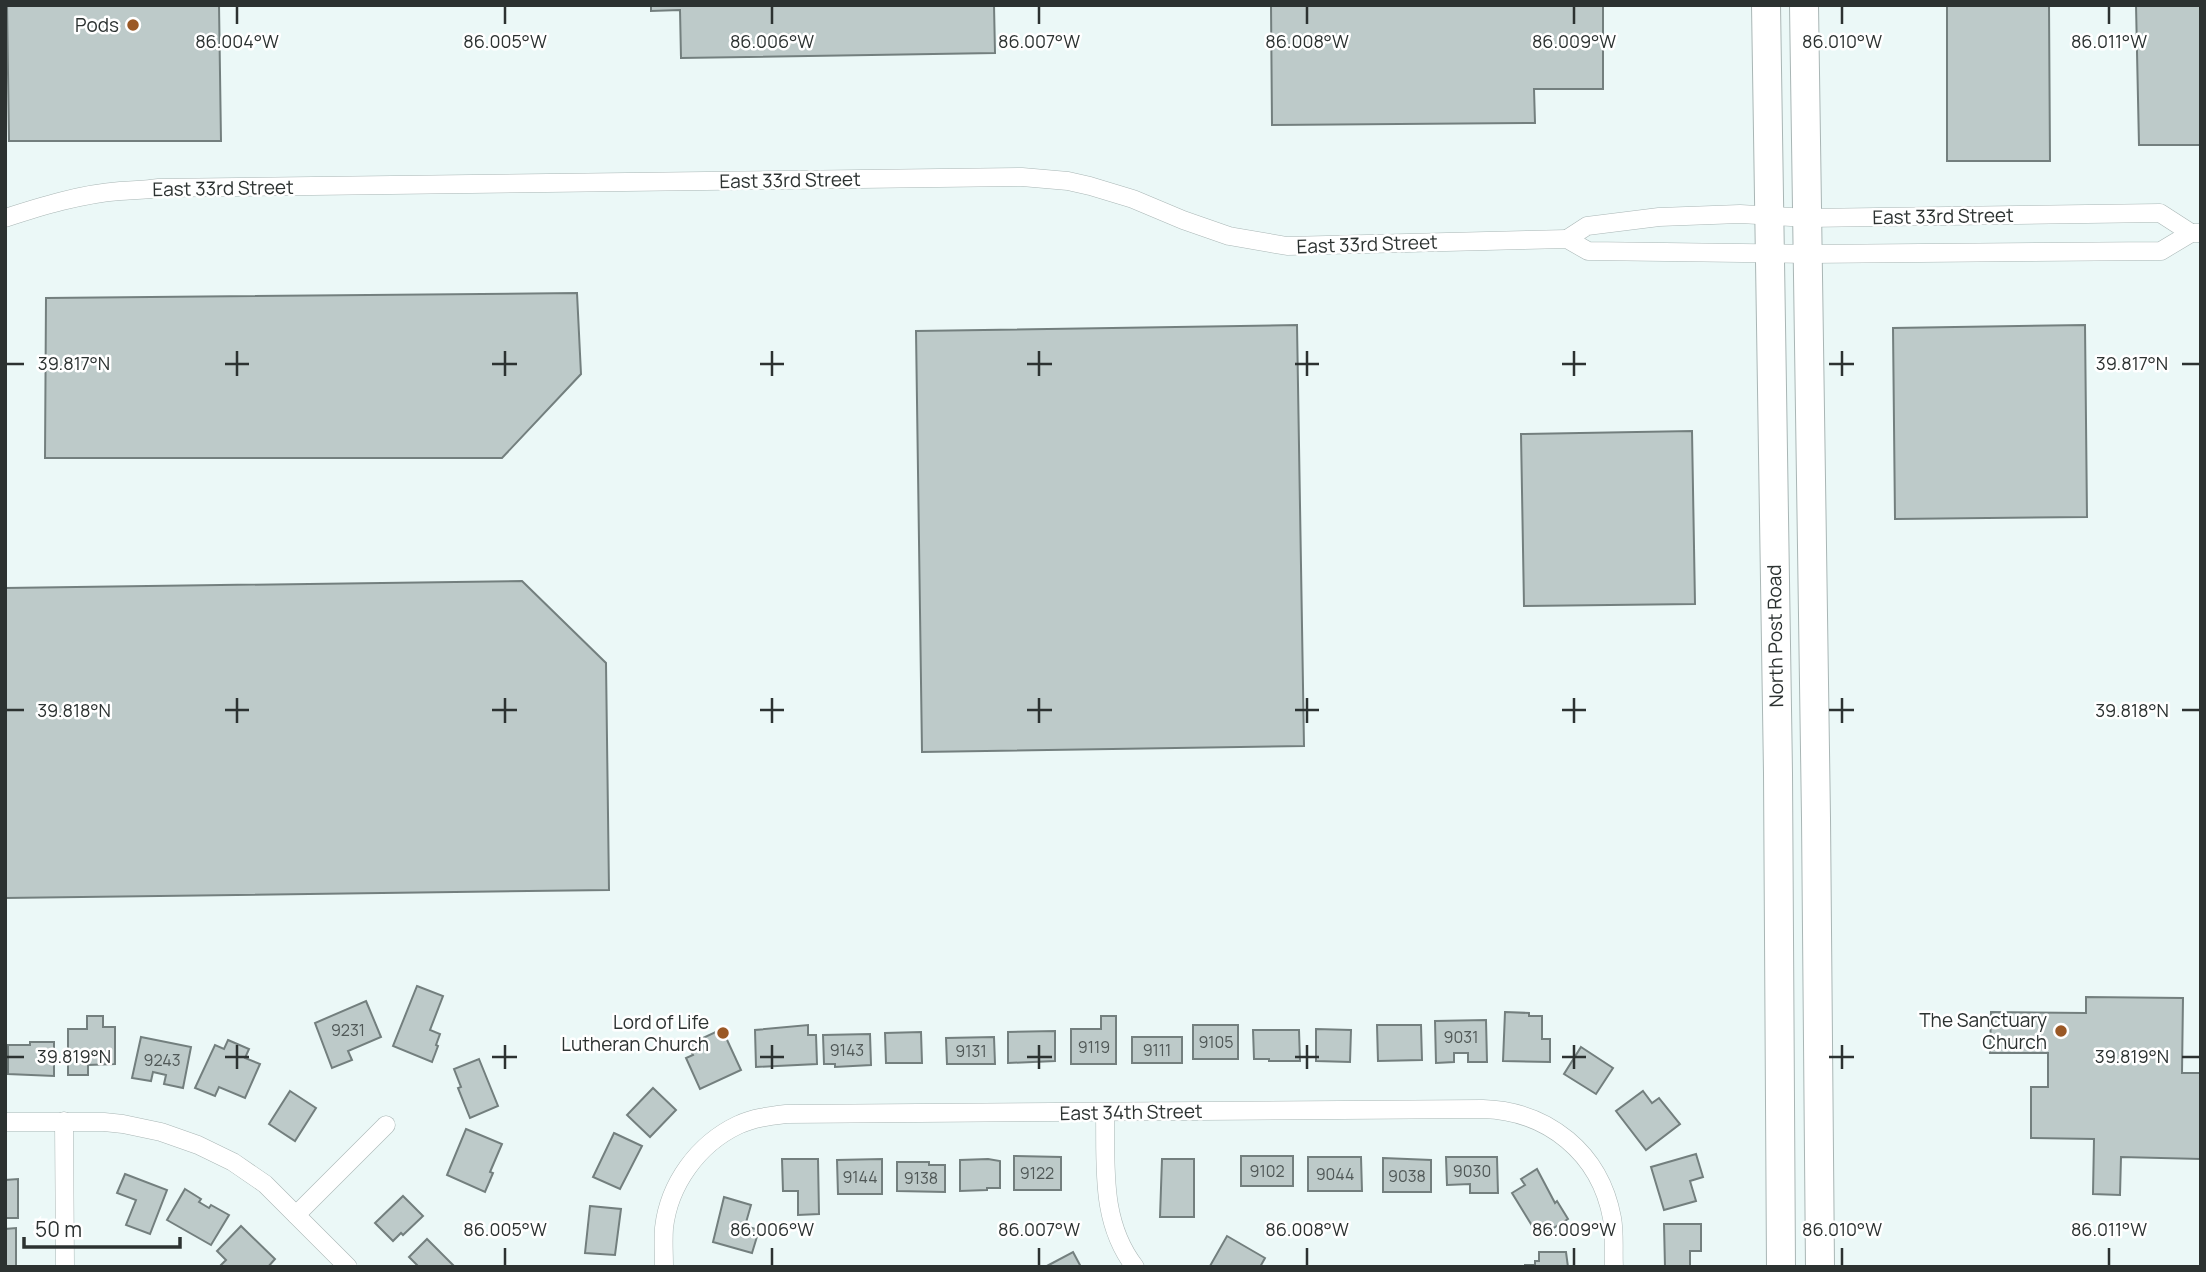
<svg xmlns="http://www.w3.org/2000/svg" width="2206" height="1272" font-family="Manrope,sans-serif">
<style>
.building{fill:#bdcac9;stroke:#737f7e;stroke-width:2}
.lines{fill:none;stroke-linecap:round;stroke-linejoin:round}
.street-casing{stroke:#a9b6b5;stroke-width:19}
.primary-casing{stroke:#a9b6b5;stroke-width:30}
.street{stroke:#fff;stroke-width:18}
.primary{stroke:#fff;stroke-width:28}
.ticks{fill:none;stroke:#2c3231;stroke-width:2.5}
.poi-dot{fill:#9a5825;stroke:#fff;stroke-width:2.5}
.labels{text-anchor:middle;stroke-width:5;stroke-linejoin:round;paint-order:stroke}
.number-label{font-size:16px;fill:#505857}
.poi-label{font-size:19px;fill:#2c3231;stroke:#fff;text-anchor:end}
.street-label{font-size:19px;fill:#2c3231;stroke:#fff}
.ticks-label{font-size:18px;text-anchor:middle;fill:#2c3231;stroke:#fff;stroke-width:5;stroke-linejoin:round;paint-order:stroke}
</style>
<rect width="100%" height="100%" fill="#ebf8f7"/>
<g class="building">
<polygon points="7,5 219,5 221,141 9,141"/>
<polygon points="651,5 994,5 995,53 681,58 680,10 651,11"/>
<polygon points="1271,5 1603,5 1603,89 1534,89 1535,123 1272,125"/>
<polygon points="1947,5 2049,5 2050,161 1947,161"/>
<polygon points="2136,5 2201,5 2201,145 2139,145"/>
<polygon points="577,293 581,374 502,458 45,458 46,298"/>
<polygon points="1297,325 1304,746 922,752 916,331"/>
<polygon points="2085,325 2087,517 1895,519 1893,328"/>
<polygon points="1692,431 1695,604 1524,606 1521,434"/>
<polygon points="522,581 606,663 609,890 5,898 5,588"/>
<polygon points="417,986 443,996 430,1030 440,1034 436,1045 438,1046 432,1062 393,1046"/>
<polygon points="2086,997 2183,998 2182,1073 2201,1073 2201,1159 2121,1157 2120,1195 2093,1194 2094,1139 2031,1138 2031,1087 2048,1087 2048,1053 1990,1053 1991,1012 2086,1013"/>
<polygon points="366,1001 381,1037 348,1051 352,1060 332,1068 315,1023"/>
<polygon points="1505,1012 1529,1013 1529,1016 1542,1016 1542,1039 1550,1039 1550,1062 1503,1061"/>
<polygon points="87,1016 103,1016 103,1027 115,1027 115,1064 88,1065 88,1075 68,1075 68,1029 87,1029"/>
<polygon points="1101,1016 1116,1016 1116,1064 1071,1064 1071,1029 1101,1029"/>
<polygon points="1486,1020 1487,1062 1468,1062 1468,1053 1454,1053 1454,1062 1436,1063 1435,1021"/>
<polygon points="808,1025 808,1035 816,1035 817,1064 756,1067 755,1030"/>
<rect x="1193" y="1025" width="45" height="34"/>
<polygon points="1377,1025 1421,1025 1422,1060 1378,1061"/>
<polygon points="722,1029 741,1070 700,1089 686,1058 693,1055 688,1045"/>
<polygon points="1316,1029 1351,1030 1350,1062 1316,1061"/>
<polygon points="1253,1030 1299,1030 1300,1061 1269,1061 1269,1059 1254,1059"/>
<polygon points="1055,1031 1055,1061 1008,1063 1008,1032"/>
<polygon points="921,1032 922,1063 886,1063 885,1033"/>
<polygon points="870,1034 871,1065 835,1067 835,1064 824,1064 823,1035"/>
<polygon points="141,1037 191,1047 183,1088 164,1084 166,1075 153,1072 151,1081 132,1078"/>
<polygon points="994,1037 995,1064 947,1064 946,1038"/>
<rect x="1132" y="1037" width="50" height="26"/>
<polygon points="228,1040 249,1049 245,1058 260,1064 245,1098 219,1087 215,1096 195,1088 215,1045 224,1049"/>
<polygon points="30,1042 54,1042 54,1076 8,1074 8,1045 30,1045"/>
<polygon points="1581,1047 1613,1068 1596,1094 1564,1074"/>
<polygon points="479,1059 498,1106 470,1118 458,1088 461,1087 454,1069"/>
<polygon points="653,1088 676,1110 650,1137 627,1115"/>
<polygon points="290,1091 316,1108 295,1141 269,1124"/>
<polygon points="1643,1091 1652,1103 1659,1098 1680,1124 1646,1150 1616,1111"/>
<polygon points="466,1129 502,1144 490,1172 493,1173 485,1192 447,1175"/>
<polygon points="614,1133 642,1146 620,1189 593,1177"/>
<polygon points="1696,1154 1703,1177 1690,1181 1696,1201 1664,1210 1651,1167"/>
<polygon points="1014,1156 1061,1157 1061,1190 1014,1190"/>
<rect x="1241" y="1156" width="52" height="30"/>
<polygon points="1308,1157 1361,1157 1362,1191 1308,1191"/>
<polygon points="1446,1157 1497,1157 1498,1193 1470,1193 1470,1184 1447,1185"/>
<polygon points="1383,1158 1431,1160 1431,1192 1383,1192"/>
<polygon points="782,1159 818,1159 819,1214 798,1215 798,1191 783,1191"/>
<polygon points="882,1159 882,1194 838,1194 837,1160"/>
<polygon points="988,1159 1000,1161 1000,1188 987,1188 987,1190 960,1191 960,1160"/>
<polygon points="1162,1159 1194,1159 1194,1217 1160,1217"/>
<polygon points="897,1162 929,1162 929,1165 945,1165 945,1192 897,1191"/>
<polygon points="1537,1169 1555,1203 1557,1201 1568,1219 1539,1237 1512,1193 1525,1185 1521,1179"/>
<polygon points="125,1174 167,1190 150,1234 126,1225 136,1200 117,1193"/>
<polygon points="18,1179 18,1218 5,1218 5,1180"/>
<polygon points="185,1189 201,1199 199,1202 209,1208 211,1205 229,1215 211,1245 167,1220"/>
<polygon points="403,1196 423,1216 403,1235 401,1233 393,1241 375,1223"/>
<polygon points="724,1197 751,1205 745,1226 759,1230 752,1253 713,1242"/>
<polygon points="590,1206 621,1209 615,1255 585,1253"/>
<polygon points="1664,1224 1701,1224 1701,1251 1690,1251 1690,1267 1665,1267"/>
<polygon points="241,1226 275,1259 268,1267 219,1267 226,1260 217,1251"/>
<polygon points="16,1228 16,1267 5,1267 5,1229"/>
<polygon points="1227,1236 1265,1258 1260,1267 1210,1266"/>
<polygon points="427,1239 455,1267 419,1267 409,1257"/>
<polygon points="1073,1252 1081,1267 1045,1267"/>
<polygon points="1539,1252 1566,1252 1568,1267 1525,1267 1525,1265 1535,1265 1535,1261 1539,1261"/>
</g>
<g class="lines">
<g class="street-casing">
<g id="street">
<path d="M 5,218 C 42,206 81,194 120,191 C 133,190 146,190 159,188 L 1022,177 L 1068,181 L 1090,186 L 1133,199 L 1183,220 L 1229,236 L 1287,246 L 1567,239 L 1588,251 L 1808,254 L 2161,251 L 2191,233 L 2201,233"/>
<polyline points="1567,239 1587,226 1659,217 1740,214 1808,218 2160,213 2191,233"/>
<path d="M 1105,1113 C 1106,1166 1100,1222 1135,1267"/>
<polyline points="64,1121 65,1267"/>
<polyline points="5,1122 104,1122 123,1124 161,1132 198,1145 233,1162 265,1184 348,1267"/>
<polyline points="296,1215 386,1125"/>
<path d="M 664,1267 C 664,1254 663,1241 664,1228 C 669,1184 698,1144 738,1125 C 753,1118 769,1116 786,1114 L 1483,1109 C 1548,1111 1600,1153 1612,1218 C 1615,1234 1613,1251 1614,1267"/>
</g>
</g>
<g class="primary-casing">
<g id="primary">
<polyline points="1766,5 1778,773 1781,1267"/>
<polyline points="1804,5 1816,818 1820,1267"/>
</g>
</g>
<use href="#street" class="street"/>
<use href="#primary" class="primary"/>
</g>
<path class="ticks" d="M 237,7 L 237,24M 505,7 L 505,24M 772,7 L 772,24M 1039,7 L 1039,24M 1307,7 L 1307,24M 1574,7 L 1574,24M 1842,7 L 1842,24M 2109,7 L 2109,24M 237,351 L 237,376M 505,351 L 505,376M 772,351 L 772,376M 1039,351 L 1039,376M 1307,351 L 1307,376M 1574,351 L 1574,376M 1842,351 L 1842,376M 7,364 L 24,364M 225,364 L 249,364M 492,364 L 517,364M 760,364 L 784,364M 1027,364 L 1052,364M 1295,364 L 1319,364M 1562,364 L 1586,364M 1829,364 L 1854,364M 2182,364 L 2199,364M 237,698 L 237,723M 505,698 L 505,723M 772,698 L 772,723M 1039,698 L 1039,723M 1307,698 L 1307,723M 1574,698 L 1574,723M 1842,698 L 1842,723M 7,710 L 24,710M 225,710 L 249,710M 492,710 L 517,710M 760,710 L 784,710M 1027,710 L 1052,710M 1295,710 L 1319,710M 1562,710 L 1586,710M 1829,710 L 1854,710M 2182,710 L 2199,710M 237,1045 L 237,1069M 505,1045 L 505,1069M 772,1045 L 772,1069M 1039,1045 L 1039,1069M 1307,1045 L 1307,1069M 1574,1045 L 1574,1069M 1842,1045 L 1842,1069M 7,1057 L 24,1057M 225,1057 L 249,1057M 492,1057 L 517,1057M 760,1057 L 784,1057M 1027,1057 L 1052,1057M 1295,1057 L 1319,1057M 1562,1057 L 1586,1057M 1829,1057 L 1854,1057M 2182,1057 L 2199,1057M 505,1248 L 505,1265M 772,1248 L 772,1265M 1039,1248 L 1039,1265M 1307,1248 L 1307,1265M 1574,1248 L 1574,1265M 1842,1248 L 1842,1265M 2109,1248 L 2109,1265"/>
<g class="poi-dot">
<circle cx="133" cy="25" r="7"/>
<circle cx="2061" cy="1031" r="7"/>
<circle cx="723" cy="1033" r="7"/>
</g>
<g class="labels">
<g class="number-label">
<text x="348" y="1036">9231</text>
<text x="1461" y="1043">9031</text>
<text x="1216" y="1048">9105</text>
<text x="1094" y="1053">9119</text>
<text x="847" y="1056">9143</text>
<text x="1157" y="1056">9111</text>
<text x="971" y="1057">9131</text>
<text x="162" y="1066">9243</text>
<text x="1267" y="1177">9102</text>
<text x="1472" y="1177">9030</text>
<text x="1037" y="1179">9122</text>
<text x="1335" y="1180">9044</text>
<text x="1407" y="1182">9038</text>
<text x="860" y="1183">9144</text>
<text x="921" y="1184">9138</text>
</g>
<g class="poi-label">
<text x="119" y="32">Pods</text>
<text x="2047" y="1027">The Sanctuary<tspan x="2047" dy="22">Church</tspan></text>
<text x="709" y="1029">Lord of Life<tspan x="709" dy="22">Lutheran Church</tspan></text>
</g>
<g class="street-label">
<text transform="translate(790 180) rotate(-1)" y="7">East 33rd Street</text>
<text transform="translate(223 188) rotate(-1)" y="7">East 33rd Street</text>
<text transform="translate(1943 216) rotate(-1)" y="7">East 33rd Street</text>
<text transform="translate(1367 244) rotate(-2)" y="7">East 33rd Street</text>
<text transform="translate(1775 636) rotate(-91)" y="7">North Post Road</text>
<text transform="translate(1131 1112) rotate(-1)" y="7">East 34th Street</text>
</g>
</g>
<g class="ticks-label">
<text x="237" y="48">86.004°W</text>
<text x="505" y="48">86.005°W</text>
<text x="772" y="48">86.006°W</text>
<text x="1039" y="48">86.007°W</text>
<text x="1307" y="48">86.008°W</text>
<text x="1574" y="48">86.009°W</text>
<text x="1842" y="48">86.010°W</text>
<text x="2109" y="48">86.011°W</text>
<text x="2132" y="370">39.817°N</text>
<text x="74" y="370">39.817°N</text>
<text x="2132" y="717">39.818°N</text>
<text x="74" y="717">39.818°N</text>
<text x="2132" y="1063">39.819°N</text>
<text x="74" y="1063">39.819°N</text>
<text x="505" y="1236">86.005°W</text>
<text x="772" y="1236">86.006°W</text>
<text x="1039" y="1236">86.007°W</text>
<text x="1307" y="1236">86.008°W</text>
<text x="1574" y="1236">86.009°W</text>
<text x="1842" y="1236">86.010°W</text>
<text x="2109" y="1236">86.011°W</text>
</g>
<rect width="2206" height="1272" fill="none" stroke="#2c3231" stroke-width="14"/>
<path d="M24 1237v10h156v-10" fill="none" stroke="#2c3231" stroke-width="3.5"/>
<text x="35" y="1237" font-size="21" fill="#2c3231" stroke="#ffffff" stroke-width="5" paint-order="stroke">50 m</text>
</svg>
